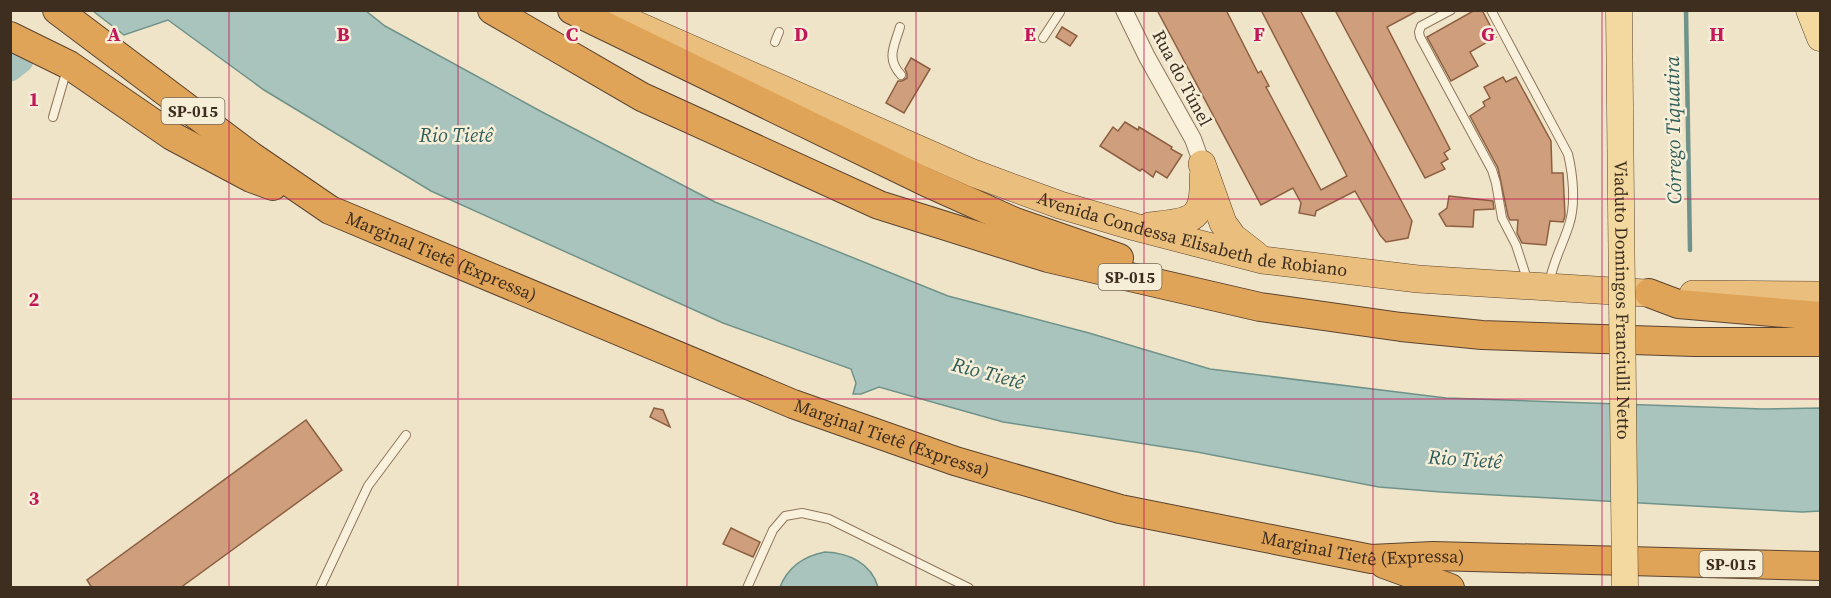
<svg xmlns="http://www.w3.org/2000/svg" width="1831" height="598" font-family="'Source Serif 4',serif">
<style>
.water{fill:#a9c4bc;stroke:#6f938a;stroke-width:1.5}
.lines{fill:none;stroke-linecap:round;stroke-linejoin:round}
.stream{stroke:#6f938a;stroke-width:4.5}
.river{stroke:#a9c4bc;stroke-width:27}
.building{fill:#cf9f7d;stroke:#8d5f41;stroke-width:1.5}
.service-casing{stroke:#8d765c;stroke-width:10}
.minor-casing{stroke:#8d765c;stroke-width:18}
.primary-casing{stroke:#5b4430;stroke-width:27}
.trunk-casing{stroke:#5b4430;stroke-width:28}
.motorway-casing{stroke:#5b4430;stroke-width:30}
.service{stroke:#faf1dc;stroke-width:8}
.minor{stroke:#faf1dc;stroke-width:16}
.primary{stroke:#f3d9a0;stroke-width:26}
.trunk{stroke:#eabe7c;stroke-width:27}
.motorway{stroke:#e0a458;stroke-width:28}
.primary-bridge-casing{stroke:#5b4430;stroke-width:27;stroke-linecap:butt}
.primary-bridge{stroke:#f3d9a0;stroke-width:26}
.grid{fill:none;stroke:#c2185b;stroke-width:1.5;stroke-opacity:0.55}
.labels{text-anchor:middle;stroke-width:5;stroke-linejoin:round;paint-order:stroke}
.shield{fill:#f7eed8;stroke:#756857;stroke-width:1.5}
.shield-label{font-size:16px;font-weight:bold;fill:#3d2e20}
.street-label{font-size:18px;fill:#3d2e20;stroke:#f7eed8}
.water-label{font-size:20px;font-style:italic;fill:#2f5d5a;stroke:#f7eed8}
.grid-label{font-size:20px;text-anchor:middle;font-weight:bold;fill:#c2185b;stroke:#f7eed8;stroke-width:5;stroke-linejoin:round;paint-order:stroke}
</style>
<rect width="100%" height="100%" fill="#f0e4c8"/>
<g class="water">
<polygon points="93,11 366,11 385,26 542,112 715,202 948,296 1089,333 1210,369 1446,398 1763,409 1820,408 1820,511 1802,512 1441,492 1379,487 1197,452 1003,422 879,387 861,394 853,394 856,383 851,369 723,323 431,191 264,90 168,20 124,35"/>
<path d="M 825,552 C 849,553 871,563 878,587 L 780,587 C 788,567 804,556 825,552 Z"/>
</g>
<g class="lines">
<polyline class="stream" points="1686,10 1690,250"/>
<polyline class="river" points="10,68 20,60"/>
</g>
<g class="building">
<polygon points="1157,10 1226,10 1258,73 1261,71 1269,86 1266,87 1321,190 1347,176 1261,10 1300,10 1412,221 1408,238 1386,242 1380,235 1355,191 1316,211 1315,216 1299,213 1301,203 1293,188 1261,205"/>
<polygon points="1335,10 1419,10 1387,27 1450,149 1444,153 1448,159 1441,163 1445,169 1425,178"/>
<polygon points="1475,10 1482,10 1496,37 1470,52 1478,66 1451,81 1427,37"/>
<polygon points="1062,27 1077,36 1070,46 1056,37"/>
<polygon points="911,58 930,69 904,113 886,103 898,81 902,81 907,78 907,74 905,69"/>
<polygon points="1503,77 1506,82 1516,77 1551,141 1552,173 1563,173 1565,216 1563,222 1550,221 1546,245 1522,243 1517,233 1518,220 1510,220 1508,216 1498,168 1470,116 1485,106 1483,102 1490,98 1484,87"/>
<polygon points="1125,122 1138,130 1139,127 1172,147 1171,149 1182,155 1167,178 1156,171 1153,177 1142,169 1140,171 1100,146 1113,127 1118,131"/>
<polygon points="1449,196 1493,201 1494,209 1474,210 1473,227 1446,226 1439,214 1447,208"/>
<polygon points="654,408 663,410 670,427 650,417"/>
<polygon points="306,420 342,470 180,588 92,588 87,580"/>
<polygon points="731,528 760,542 753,557 723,544"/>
</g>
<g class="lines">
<g class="service-casing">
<g id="service">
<polyline points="1451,10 1421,26 1419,32 1420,37 1492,170 1496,183 1502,218 1516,245 1528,282"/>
<path d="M 1491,10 L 1568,154 C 1573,175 1576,204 1569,225 C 1562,247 1553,261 1549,284"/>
<path d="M 900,27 C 894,47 886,58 901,75"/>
<polyline points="1043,38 1060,12"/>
<polyline points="775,42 779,32"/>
<polyline points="53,117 67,69"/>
<polyline points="320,588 368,486 406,435"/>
<polyline points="747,588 773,530 785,516 802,513 829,519 969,588"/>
</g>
</g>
<g class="minor-casing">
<polyline id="minor" points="1124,10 1147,57 1193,139 1202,164"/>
</g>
<g class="primary-casing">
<polyline id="primary" points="1809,10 1820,38"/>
</g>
<g class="trunk-casing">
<g id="trunk">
<path id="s1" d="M 603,10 L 973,173 L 1060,205 L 1135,227 L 1262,260 L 1418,279 L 1645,293"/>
<polyline points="1202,164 1223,223 1233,237 1256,255"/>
<path d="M 1150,226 C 1188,221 1205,224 1203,177"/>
<polyline points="1693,294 1820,295"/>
</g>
</g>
<g class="motorway-casing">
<g id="motorway">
<path id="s2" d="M 57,10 L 251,156 L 330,210 L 793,404 L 955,461 L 1120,509 L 1371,559 L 1433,556 L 1820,566"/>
<polyline points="492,10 642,97 879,205 1048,258 1260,307 1401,327 1482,335 1694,342 1820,342"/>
<polyline points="572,10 926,182 1015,222 1119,258"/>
<polyline points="10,36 69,65 172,136 251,178 273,186"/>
<polyline points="1649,293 1678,304 1820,316"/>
<polyline points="1384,564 1450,588"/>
</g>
</g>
<use href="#service" class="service"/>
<use href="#minor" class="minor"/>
<use href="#primary" class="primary"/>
<use href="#trunk" class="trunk"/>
<use href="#motorway" class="motorway"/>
<g class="primary-bridge-casing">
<g id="primary-bridge">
<path id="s3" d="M 1619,10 L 1625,588"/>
</g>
</g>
<use href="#primary-bridge" class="primary-bridge"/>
</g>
<path class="grid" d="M 229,10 L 229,588M 458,10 L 458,588M 687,10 L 687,588M 916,10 L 916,588M 1144,10 L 1144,588M 1373,10 L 1373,588M 1602,10 L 1602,588M 10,199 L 1820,199M 10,399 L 1820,399"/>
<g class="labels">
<g class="shield">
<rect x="161.5" y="98" width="63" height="26" rx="4.5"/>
<rect x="1098.5" y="264" width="63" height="26" rx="4.5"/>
<rect x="1699.5" y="551" width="63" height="26" rx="4.5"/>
</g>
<g class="shield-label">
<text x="193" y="117">SP-015</text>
<text x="1130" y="283">SP-015</text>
<text x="1731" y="570">SP-015</text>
</g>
<g class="street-label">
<text transform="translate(1182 78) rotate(62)" y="6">Rua do Túnel</text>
<text dy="6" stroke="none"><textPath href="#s1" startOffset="633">Avenida Condessa Elisabeth de Robiano</textPath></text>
<text dy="6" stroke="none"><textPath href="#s2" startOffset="459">Marginal Tietê (Expressa)</textPath></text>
<text dy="6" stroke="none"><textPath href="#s3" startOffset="290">Viaduto Domingos Franciulli Netto</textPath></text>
<text dy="6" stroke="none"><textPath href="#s2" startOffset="945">Marginal Tietê (Expressa)</textPath></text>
<text dy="6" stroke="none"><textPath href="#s2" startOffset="1431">Marginal Tietê (Expressa)</textPath></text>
</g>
<g class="water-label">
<text transform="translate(1673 130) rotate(-91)" y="7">Córrego Tiquatira</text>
<text x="456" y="142">Rio Tietê</text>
<text transform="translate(988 373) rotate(15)" y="7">Rio Tietê</text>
<text transform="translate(1465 459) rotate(4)" y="7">Rio Tietê</text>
</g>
</g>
<g class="grid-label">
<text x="114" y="41">A</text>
<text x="343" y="41">B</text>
<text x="572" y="41">C</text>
<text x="801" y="41">D</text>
<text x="1030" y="41">E</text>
<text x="1259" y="41">F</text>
<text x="1488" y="41">G</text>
<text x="1717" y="41">H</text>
<text x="34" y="106">1</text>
<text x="34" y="306">2</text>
<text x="34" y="505">3</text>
</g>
<rect width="1831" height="598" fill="none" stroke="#3d2e20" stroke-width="24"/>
</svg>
